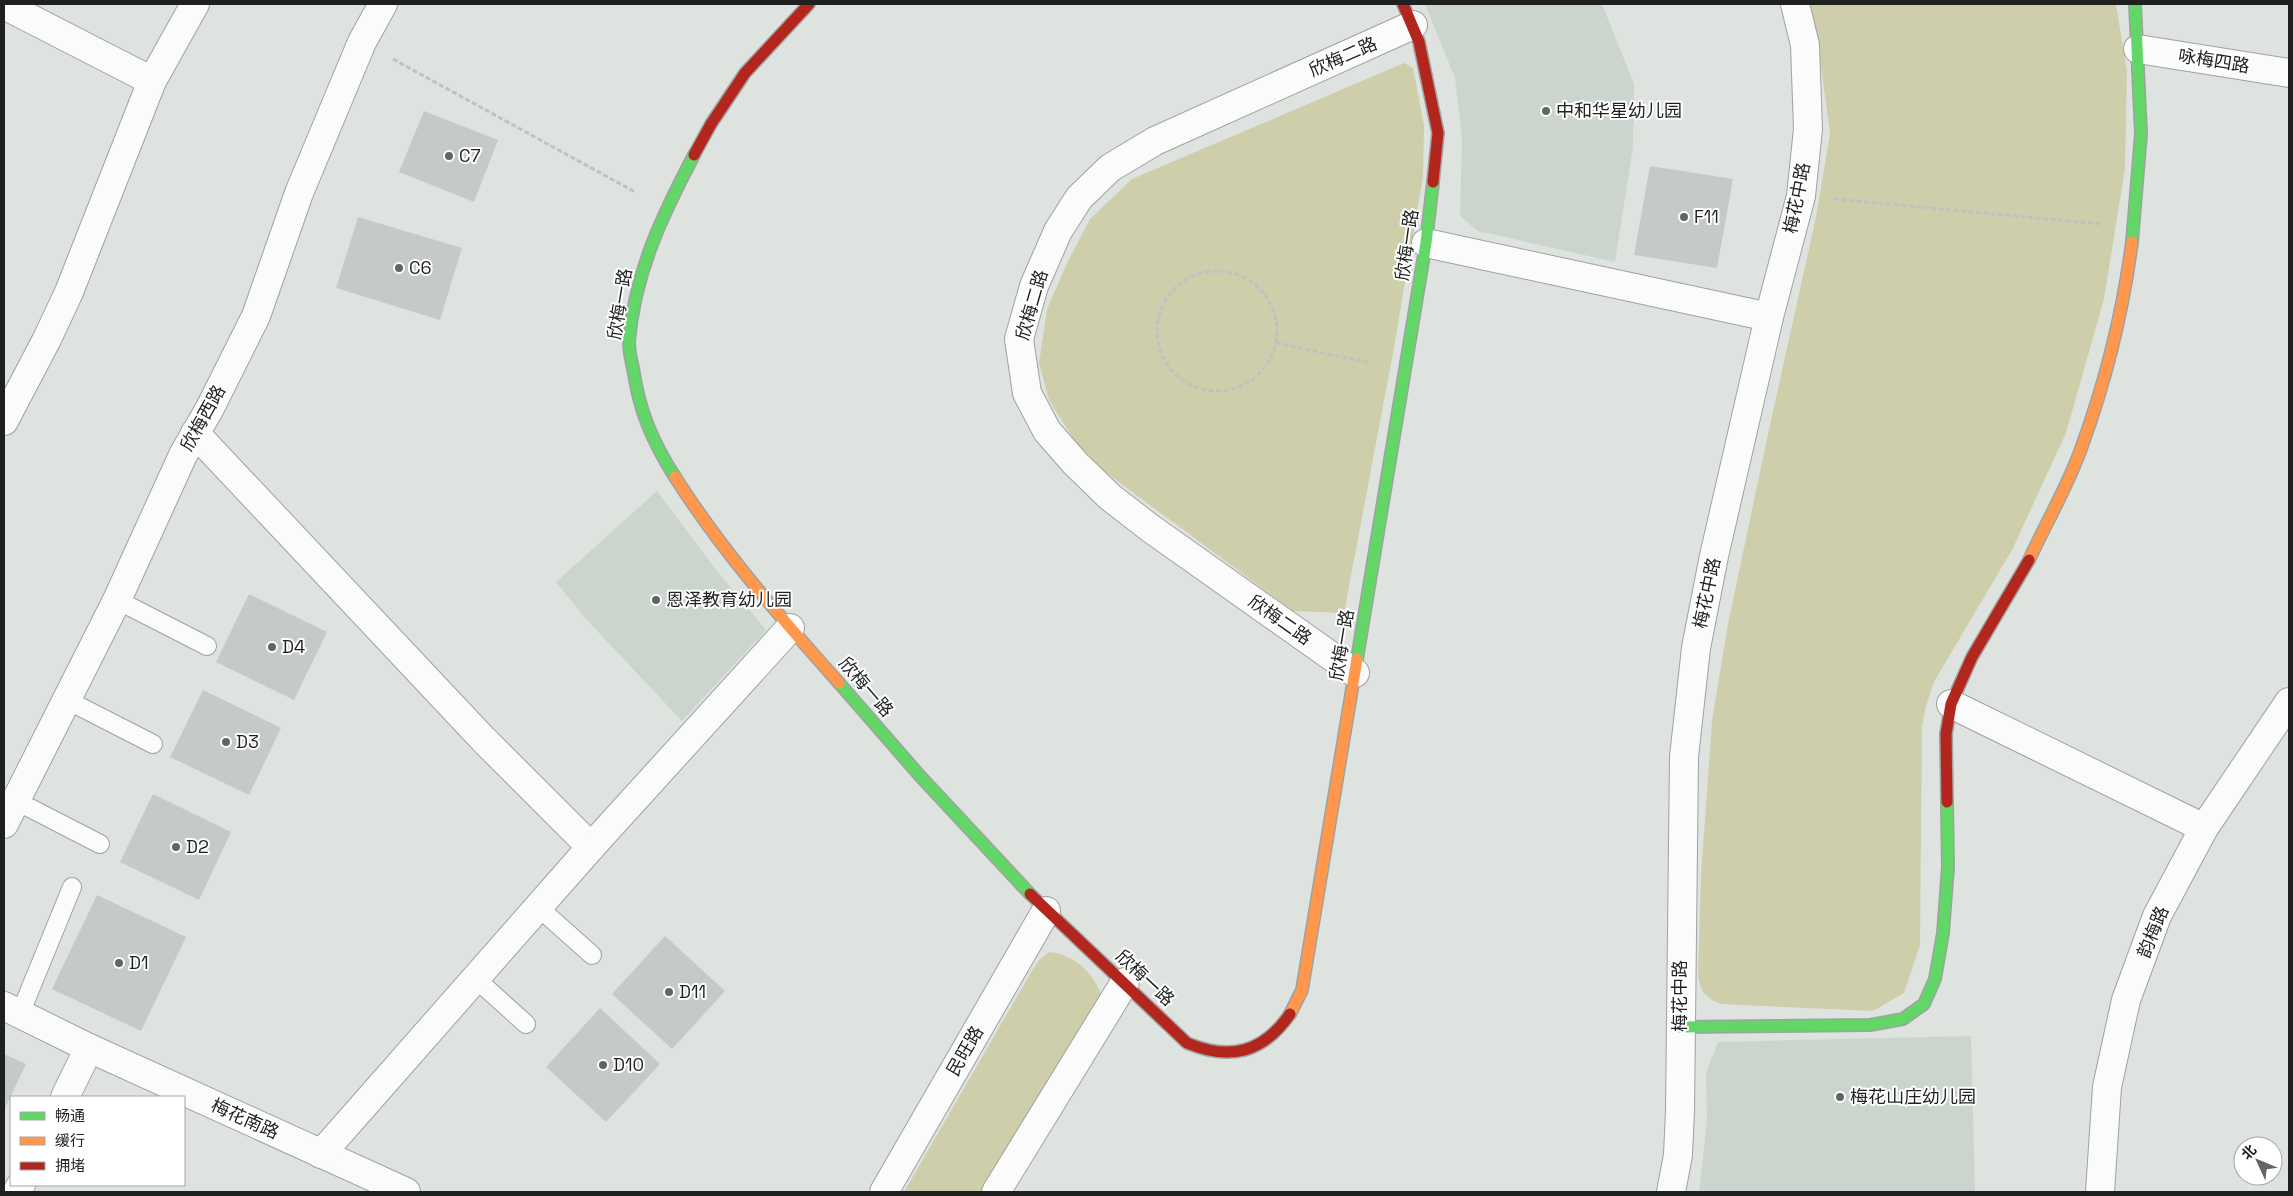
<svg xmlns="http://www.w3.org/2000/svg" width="2293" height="1196" font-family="'Space Grotesk','Noto Sans SC',sans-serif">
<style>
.built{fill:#cbd5ce}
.green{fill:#cfceab}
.building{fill:#c5cac8}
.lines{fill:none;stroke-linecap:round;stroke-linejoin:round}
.lane-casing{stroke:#9ea2a0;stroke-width:20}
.street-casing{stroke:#9ea2a0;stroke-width:30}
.fast-casing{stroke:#9ea2a0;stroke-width:14}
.slow-casing{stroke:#9ea2a0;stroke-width:14}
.jam-casing{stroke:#9ea2a0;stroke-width:14}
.path{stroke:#c0c1c0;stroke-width:3;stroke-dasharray:5 2.5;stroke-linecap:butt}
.lane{stroke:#fafbfa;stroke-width:18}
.street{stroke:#fafbfa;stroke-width:28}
.fast{stroke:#63d668;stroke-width:11}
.slow{stroke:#ff974d;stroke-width:11}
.jam{stroke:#b3261e;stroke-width:11}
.poi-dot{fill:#616563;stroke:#fff;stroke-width:2}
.labels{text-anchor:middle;stroke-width:4;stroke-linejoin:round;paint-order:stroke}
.street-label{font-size:18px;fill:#1e211f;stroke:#fff}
.poi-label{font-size:18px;fill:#1e211f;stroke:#fff;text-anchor:start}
</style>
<rect width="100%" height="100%" fill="#dee3e0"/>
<g class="built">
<polygon points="1425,4 1602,4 1634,84 1633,147 1615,262 1478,231 1460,216 1462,138 1455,78"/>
<polygon points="657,491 717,571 766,630 682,721 586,619 556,582"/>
<polygon points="1971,1036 1975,1192 1699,1192 1707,1121 1706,1073 1718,1042"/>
</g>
<g class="green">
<path d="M 1808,4 L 2116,4 L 2127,72 L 2125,169 L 2104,299 L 2066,433 L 2013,548 L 1934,682 L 1926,706 L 1922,727 L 1920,945 L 1904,993 L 1873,1011 L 1721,1004 C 1705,998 1700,991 1698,974 L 1701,875 L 1712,721 L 1728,624 L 1768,434 L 1816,217 L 1830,134 L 1817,36 Z"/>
<polygon points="1404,63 1413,68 1424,125 1423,177 1393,353 1344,613 1293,611 1104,471 1074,440 1049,400 1039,363 1047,309 1067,263 1090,219 1132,179"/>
<path d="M 1049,952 C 1072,953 1095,974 1101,995 L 985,1192 L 904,1192 L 1033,969 L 1040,959 Z"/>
</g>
<g class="building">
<polygon points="424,111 498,140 474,202 399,172"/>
<polygon points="1650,166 1733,179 1717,268 1634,255"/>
<polygon points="358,217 462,248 440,320 336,288"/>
<polygon points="249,594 327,632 294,700 216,662"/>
<polygon points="203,690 281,728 249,795 170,757"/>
<polygon points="153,794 231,832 199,900 120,862"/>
<polygon points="97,895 186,937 141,1031 52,989"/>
<polygon points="665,936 725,991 672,1049 612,994"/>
<polygon points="600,1008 660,1064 606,1122 546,1067"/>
<polygon points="4,1054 26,1064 4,1110"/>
</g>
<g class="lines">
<g class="lane-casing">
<g id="lane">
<polyline points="117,600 207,646"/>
<polyline points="65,699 153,744"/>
<polyline points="15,802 30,808 100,844"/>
<polyline points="538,907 592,955"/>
<polyline points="475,978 526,1024"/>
<polyline points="20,1014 72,887"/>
</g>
</g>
<g class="street-casing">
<g id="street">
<polyline points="4,5 152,81 69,292 47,339 4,421"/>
<polyline points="2138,49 2289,73"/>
<polyline points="152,81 195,4"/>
<polyline points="1426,243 1769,317"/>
<polyline points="195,433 483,739 591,847"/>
<polyline points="1355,673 1150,528 1110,497 1075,463 1047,431 1027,393 1019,339 1034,286 1058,231 1079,198 1110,168 1155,141 1413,25"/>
<polyline points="1951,704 2204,828"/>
<polyline points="4,824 117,600 183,455 210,408 256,316 299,193 362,42 383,4"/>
<polyline points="4,1006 89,1048 406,1192"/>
<polyline points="65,1097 89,1048"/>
<polyline points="321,1154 591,847 790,628"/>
<polyline points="17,1192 21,1185"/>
<polyline points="884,1192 1046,911"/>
<polyline points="996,1192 1125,982"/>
<polyline points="1671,1192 1678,1155 1680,1111 1684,757 1696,648 1714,556 1769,317 1801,196 1808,129 1805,45 1795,4"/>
<polyline points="2100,1192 2107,1087 2126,1000 2157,916 2204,828 2289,702"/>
</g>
</g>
<g class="fast-casing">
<g id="fast">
<polyline points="2132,242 2141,134 2135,4"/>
<path d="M 675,477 C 652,441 639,410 633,368 C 631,360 629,350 629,341 C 635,272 662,216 694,155"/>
<polyline points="1357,659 1426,243 1433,182"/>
<polyline points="839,683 920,776 1030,894"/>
<polyline points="1680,1027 1870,1025 1903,1019 1924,1004 1935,979 1943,933 1948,867 1947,802"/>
</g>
</g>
<g class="slow-casing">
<g id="slow">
<path d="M 675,477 C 722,551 781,618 839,683"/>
<path d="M 2029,560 C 2046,523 2069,484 2082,446 C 2106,380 2123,311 2132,242"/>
<polyline points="1290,1014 1302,990 1357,659"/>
</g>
</g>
<g class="jam-casing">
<g id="jam">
<polyline points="1403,4 1419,42 1438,133 1433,182"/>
<polyline points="694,155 711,124 745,73 809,4"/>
<polyline points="1947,802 1946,734 1951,704 1972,657 2029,560"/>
<path d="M 1030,894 L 1187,1043 C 1230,1061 1263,1053 1290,1014"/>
</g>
</g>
<g class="path">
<polyline points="393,59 635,192"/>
<polyline points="1834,199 2101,224"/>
<circle cx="1217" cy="331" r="60"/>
<polyline points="1276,343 1371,363"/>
</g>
<use href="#lane" class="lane"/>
<use href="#street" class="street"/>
<use href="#fast" class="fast"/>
<use href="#slow" class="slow"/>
<use href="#jam" class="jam"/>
</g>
<g class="poi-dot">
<circle cx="1546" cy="111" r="5"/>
<circle cx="449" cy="156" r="5"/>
<circle cx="1684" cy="217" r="5"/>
<circle cx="399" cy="268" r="5"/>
<circle cx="656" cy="600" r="5"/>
<circle cx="272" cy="647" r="5"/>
<circle cx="226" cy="742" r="5"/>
<circle cx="176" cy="847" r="5"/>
<circle cx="119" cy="963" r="5"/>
<circle cx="669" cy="992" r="5"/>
<circle cx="603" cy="1065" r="5"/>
<circle cx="1840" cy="1097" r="5"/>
</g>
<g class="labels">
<g class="street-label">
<text transform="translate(1343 57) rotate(-24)" y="6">欣梅二路</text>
<text transform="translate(2214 61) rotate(9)" y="6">咏梅四路</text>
<text transform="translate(1797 198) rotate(-79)" y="6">梅花中路</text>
<text transform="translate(1407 245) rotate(-82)" y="6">欣梅一路</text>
<text transform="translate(620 304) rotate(-81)" y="6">欣梅一路</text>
<text transform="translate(1032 305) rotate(-74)" y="6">欣梅二路</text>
<text transform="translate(203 418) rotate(-61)" y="6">欣梅西路</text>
<text transform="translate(1707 593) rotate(-78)" y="6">梅花中路</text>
<text transform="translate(1280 620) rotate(35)" y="6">欣梅二路</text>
<text transform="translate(1342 645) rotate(-81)" y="6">欣梅一路</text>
<text transform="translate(866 687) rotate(49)" y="6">欣梅一路</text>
<text transform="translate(2153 932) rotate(-68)" y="6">韵梅路</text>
<text transform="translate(1145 978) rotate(43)" y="6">欣梅一路</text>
<text transform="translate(1680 996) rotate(-90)" y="6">梅花中路</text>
<text transform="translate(965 1051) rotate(-60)" y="6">民旺路</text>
<text transform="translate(245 1119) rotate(24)" y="6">梅花南路</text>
</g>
<g class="poi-label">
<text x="1556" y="117">中和华星幼儿园</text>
<text x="459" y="162">C7</text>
<text x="1694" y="223">F11</text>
<text x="409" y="274">C6</text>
<text x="666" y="606">恩泽教育幼儿园</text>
<text x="282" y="653">D4</text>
<text x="236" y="748">D3</text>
<text x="186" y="853">D2</text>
<text x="129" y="969">D1</text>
<text x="679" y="998">D11</text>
<text x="613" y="1071">D10</text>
<text x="1850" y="1103">梅花山庄幼儿园</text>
</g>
</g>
<rect width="2293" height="1196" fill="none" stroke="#1e211f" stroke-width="10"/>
<rect x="10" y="1096" width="175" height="90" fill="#ffffff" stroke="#a5a6a5"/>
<rect x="20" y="1112" width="25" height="8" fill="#63d668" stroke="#a5a6a5"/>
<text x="55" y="1121" font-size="15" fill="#1e211f">畅通</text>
<rect x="20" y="1137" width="25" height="8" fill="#ff974d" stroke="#a5a6a5"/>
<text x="55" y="1146" font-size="15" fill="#1e211f">缓行</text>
<rect x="20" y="1162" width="25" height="8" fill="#b3261e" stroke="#a5a6a5"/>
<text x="55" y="1171" font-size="15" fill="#1e211f">拥堵</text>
<g transform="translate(2258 1161) rotate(314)"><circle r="24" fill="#ffffff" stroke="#a5a6a5"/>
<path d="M0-4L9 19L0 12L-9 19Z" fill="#616563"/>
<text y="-8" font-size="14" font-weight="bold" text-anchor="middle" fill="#1e211f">北</text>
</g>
</svg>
